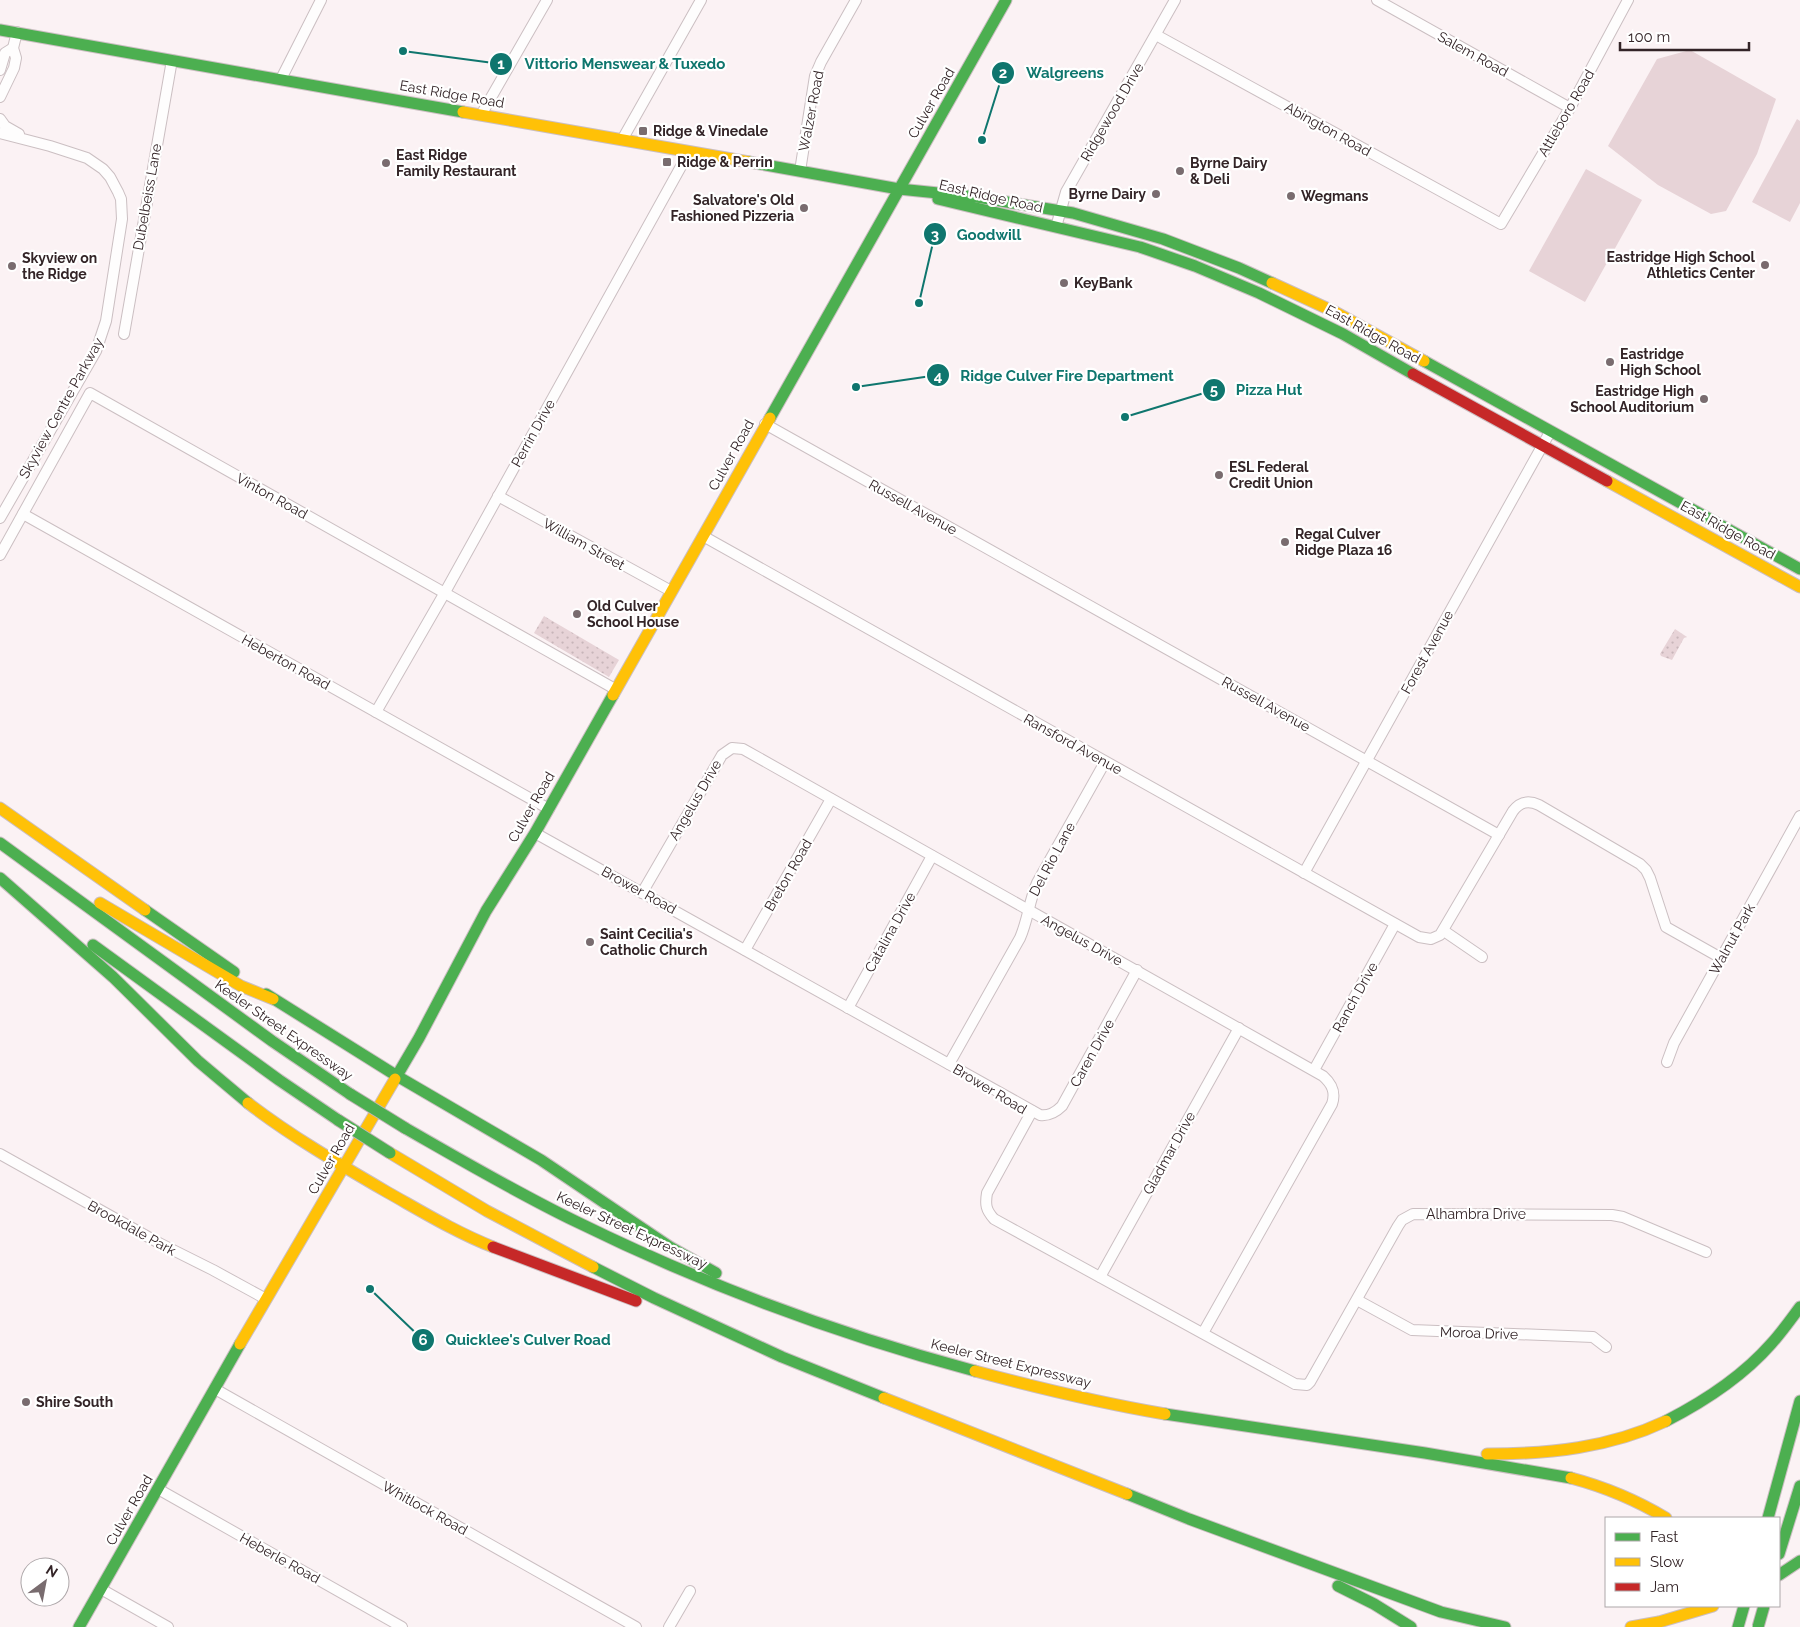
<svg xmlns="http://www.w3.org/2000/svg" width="1800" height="1627" font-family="Raleway,sans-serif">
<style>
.grass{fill:#e7d3d7}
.park{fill:url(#park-dots)}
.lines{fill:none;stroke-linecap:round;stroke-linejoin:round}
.street-casing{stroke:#cbbfc2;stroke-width:12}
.fast-casing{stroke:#cbbfc2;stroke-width:13}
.slow-casing{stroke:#cbbfc2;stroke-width:13}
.jam-casing{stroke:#cbbfc2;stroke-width:13}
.street{stroke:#fefdfd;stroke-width:10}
.fast{stroke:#4caf50;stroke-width:11}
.slow{stroke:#ffc107;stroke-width:11}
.jam{stroke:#c62828;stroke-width:11}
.fast-bridge-casing{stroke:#c2b3b7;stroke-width:13;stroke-linecap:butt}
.fast-bridge{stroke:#4caf50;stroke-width:11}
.poi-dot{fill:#796c6f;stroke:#fff;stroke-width:2}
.labels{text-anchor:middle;stroke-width:4.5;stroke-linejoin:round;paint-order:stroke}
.street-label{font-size:14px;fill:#332427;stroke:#fff}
.poi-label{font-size:14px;font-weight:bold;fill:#332427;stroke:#fff;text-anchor:start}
.leader{fill:none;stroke:#0f766e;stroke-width:2}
.callout-dot{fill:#0f766e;stroke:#fff;stroke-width:2}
.mark-label{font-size:15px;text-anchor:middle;font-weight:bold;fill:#fff}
.callout-label{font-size:15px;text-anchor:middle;font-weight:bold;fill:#0f766e;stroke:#fff;stroke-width:4.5;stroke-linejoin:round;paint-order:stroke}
</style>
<defs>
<pattern id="park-dots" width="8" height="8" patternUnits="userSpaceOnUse" patternTransform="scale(1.25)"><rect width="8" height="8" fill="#e7d3d7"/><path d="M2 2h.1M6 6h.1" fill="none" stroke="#c7b5b9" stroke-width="1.8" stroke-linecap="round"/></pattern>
</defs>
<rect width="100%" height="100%" fill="#fbf2f4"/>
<g class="grass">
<polygon points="1690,50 1776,99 1757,154 1726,211 1711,214 1658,185 1608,146 1657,59"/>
<polygon points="1797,119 1800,121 1800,203 1790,222 1752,202"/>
<polygon points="1586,169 1642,200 1585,302 1529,271"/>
</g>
<g class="park">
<polygon points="544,616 619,660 609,677 534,633"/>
<polygon points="1675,629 1687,637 1684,638 1672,660 1661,656 1660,654"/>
</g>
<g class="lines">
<g class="street-casing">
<g id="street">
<polyline points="1377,0 1570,108"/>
<polyline points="1156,35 1501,224 1570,108 1628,0"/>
<polyline points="0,70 5,53 13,48"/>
<polyline points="281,79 321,0"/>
<polyline points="0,97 14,68 16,58 13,48 17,32"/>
<polyline points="481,115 547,0"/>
<polyline points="0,119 5,126 19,134"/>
<polyline points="0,133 50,146 87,158 103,169 110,177 118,192 121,199 122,219 106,321 96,351 0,518"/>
<polyline points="622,140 701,0"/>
<polyline points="800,171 815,76 821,62 856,0"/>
<polyline points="1056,227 1066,192 1175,0"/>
<polyline points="124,334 172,60"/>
<polyline points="765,424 1499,835"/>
<polyline points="498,496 671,591"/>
<polyline points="23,514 549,809"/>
<path d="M 703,536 L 1419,937 L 1431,939 L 1440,935 L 1513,811 C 1520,802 1528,800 1539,805 L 1640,864 L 1646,870 L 1650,878 L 1666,927 L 1721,958"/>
<polyline points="0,555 90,393 615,689"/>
<polyline points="376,712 444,594 689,152"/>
<path d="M 535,833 L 1040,1115 C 1049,1116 1055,1113 1062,1106 L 1137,970"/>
<polyline points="1304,873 1550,432"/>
<path d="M 642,893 L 722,755 L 732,748 L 743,749 L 1323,1076 C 1332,1084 1336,1092 1332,1104 L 1203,1333"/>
<polyline points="1444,931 1482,957"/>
<polyline points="745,950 831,799"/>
<polyline points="848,1008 932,856"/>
<polyline points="1667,1062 1674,1043 1800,816"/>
<path d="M 949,1064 L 1020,938 C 1028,920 1029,901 1037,883 L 1105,762"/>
<polyline points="1314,1070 1395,924"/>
<path d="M 1032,1111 L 987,1193 C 985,1205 986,1210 994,1219 L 1295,1384 L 1307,1385 L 1310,1382 L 1398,1226 L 1402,1220 L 1413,1214 L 1612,1215 L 1623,1217 L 1706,1252"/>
<polyline points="0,1154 159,1243 213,1270 266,1299"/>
<polyline points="1100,1277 1239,1028"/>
<polyline points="1357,1300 1412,1330 1593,1337 1606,1347"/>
<polyline points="215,1389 636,1627"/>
<polyline points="158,1489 402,1627"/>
<polyline points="101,1589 168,1627"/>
<polyline points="669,1627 690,1591"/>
</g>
</g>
<g class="fast-casing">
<g id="fast">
<polyline points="0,30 463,112"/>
<polyline points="749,162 899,189 977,197 1073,213 1163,239 1239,268 1272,283"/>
<polyline points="938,199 1140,247 1195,266 1259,293 1343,334 1413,374"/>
<polyline points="1424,361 1800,569"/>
<polyline points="770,418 1006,0"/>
<polyline points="0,843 272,1041 350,1094"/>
<polyline points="0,878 113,977 198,1061 248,1103"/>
<polyline points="145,910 234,972"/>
<polyline points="93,945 279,1080 338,1120"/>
<polyline points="266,994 397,1076"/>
<polyline points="397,1076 541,1160 670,1247 716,1273"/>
<polyline points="395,1079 419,1038 486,911 535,833 613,695"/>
<path d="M 405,1128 C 461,1160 517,1193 575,1221 C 703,1284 837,1334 975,1371"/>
<polyline points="593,1267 654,1298 782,1357 884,1398"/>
<polyline points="1165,1414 1425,1453 1571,1478"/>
<path d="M 1666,1421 C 1705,1401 1742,1377 1771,1344 C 1782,1332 1791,1319 1800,1307"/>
<polyline points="1127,1494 1189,1519 1441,1612 1505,1627"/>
<polyline points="1768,1518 1800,1401"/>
<polyline points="1779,1554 1800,1486"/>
<polyline points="1779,1575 1800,1561"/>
<polyline points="1338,1586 1374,1604 1411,1627"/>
<polyline points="79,1627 240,1344"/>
<polyline points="1738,1627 1744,1606"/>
</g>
</g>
<g class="slow-casing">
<g id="slow">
<polyline points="463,112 749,162"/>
<polyline points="1272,283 1335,312 1424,361"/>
<polyline points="1607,481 1800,587"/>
<polyline points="613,695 770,418"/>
<polyline points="0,808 145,910"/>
<polyline points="100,903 241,986 273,999"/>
<path d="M 248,1103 C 291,1136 339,1164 387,1192 C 421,1211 455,1232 493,1247"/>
<polyline points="390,1153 487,1211 593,1267"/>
<polyline points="240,1344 395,1079"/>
<path d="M 975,1371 C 1038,1388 1101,1403 1165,1414"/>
<polyline points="884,1398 1127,1494"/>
<path d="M 1487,1454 C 1549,1454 1609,1448 1666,1421"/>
<path d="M 1571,1478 C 1605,1487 1636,1500 1666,1518"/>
<polyline points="1631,1627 1659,1622 1713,1606"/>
</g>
</g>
<g class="jam-casing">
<g id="jam">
<polyline points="1413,374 1607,481"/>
<polyline points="493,1247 636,1301"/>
</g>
</g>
<use href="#street" class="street"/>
<use href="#fast" class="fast"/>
<use href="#slow" class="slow"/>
<use href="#jam" class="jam"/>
<g class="fast-bridge-casing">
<g id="fast-bridge">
<polyline points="350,1094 405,1128"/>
<polyline points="338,1120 390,1153"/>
<polyline points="1758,1627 1764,1606"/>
</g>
</g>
<use href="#fast-bridge" class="fast-bridge"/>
</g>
<g class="poi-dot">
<rect x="638" y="126" width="10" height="10" rx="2.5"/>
<rect x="662" y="157" width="10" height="10" rx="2.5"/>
<circle cx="386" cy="163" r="5"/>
<circle cx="1180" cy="171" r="5"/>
<circle cx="1156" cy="194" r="5"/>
<circle cx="1291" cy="196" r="5"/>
<circle cx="804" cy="208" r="5"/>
<circle cx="1765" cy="265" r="5"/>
<circle cx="12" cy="266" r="5"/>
<circle cx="1064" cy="283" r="5"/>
<circle cx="1610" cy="362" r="5"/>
<circle cx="1704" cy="399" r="5"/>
<circle cx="1219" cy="475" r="5"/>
<circle cx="1285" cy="542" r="5"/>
<circle cx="577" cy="614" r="5"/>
<circle cx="590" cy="942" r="5"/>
<circle cx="26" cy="1402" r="5"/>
</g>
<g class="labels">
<g class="street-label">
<text transform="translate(1473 54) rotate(29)" y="5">Salem Road</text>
<text transform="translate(452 94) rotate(10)" y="5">East Ridge Road</text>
<text transform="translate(931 103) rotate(-60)" y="5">Culver Road</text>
<text transform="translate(811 111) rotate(-79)" y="5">Walzer Road</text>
<text transform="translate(1112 112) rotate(-60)" y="5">Ridgewood Drive</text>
<text transform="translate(1566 113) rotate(-60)" y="5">Attleboro Road</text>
<text transform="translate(1328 129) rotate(29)" y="5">Abington Road</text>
<text transform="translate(991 196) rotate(13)" y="5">East Ridge Road</text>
<text transform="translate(147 197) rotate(-80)" y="5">Dubelbeiss Lane</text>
<text transform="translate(1373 334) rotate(29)" y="5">East Ridge Road</text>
<text transform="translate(61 408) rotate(-61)" y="5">Skyview Centre Parkway</text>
<text transform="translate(533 433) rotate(-61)" y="5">Perrin Drive</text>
<text transform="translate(731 455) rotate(-61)" y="5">Culver Road</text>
<text transform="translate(272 496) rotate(29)" y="5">Vinton Road</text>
<text transform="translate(913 507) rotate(29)" y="5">Russell Avenue</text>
<text transform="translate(1728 530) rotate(29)" y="5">East Ridge Road</text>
<text transform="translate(584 544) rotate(29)" y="5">William Street</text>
<text transform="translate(1427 652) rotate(-61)" y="5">Forest Avenue</text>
<text transform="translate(286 662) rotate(29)" y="5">Heberton Road</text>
<text transform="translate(1266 704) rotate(29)" y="5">Russell Avenue</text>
<text transform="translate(1073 744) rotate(29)" y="5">Ransford Avenue</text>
<text transform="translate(695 800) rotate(-60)" y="5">Angelus Drive</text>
<text transform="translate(531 807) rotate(-60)" y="5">Culver Road</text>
<text transform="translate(1052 859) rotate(-62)" y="5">Del Rio Lane</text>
<text transform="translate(788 875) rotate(-60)" y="5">Breton Road</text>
<text transform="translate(639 890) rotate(29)" y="5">Brower Road</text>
<text transform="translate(890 932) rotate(-61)" y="5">Catalina Drive</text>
<text transform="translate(1732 939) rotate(-61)" y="5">Walnut Park</text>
<text transform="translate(1082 940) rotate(29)" y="5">Angelus Drive</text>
<text transform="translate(1355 997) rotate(-61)" y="5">Ranch Drive</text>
<text transform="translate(284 1030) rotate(35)" y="5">Keeler Street Expressway</text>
<text transform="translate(1092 1053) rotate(-61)" y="5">Caren Drive</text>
<text transform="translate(990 1089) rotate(31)" y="5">Brower Road</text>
<text transform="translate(1169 1153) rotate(-61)" y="5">Gladmar Drive</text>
<text transform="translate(331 1159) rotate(-60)" y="5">Culver Road</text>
<text x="1476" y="1219">Alhambra Drive</text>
<text transform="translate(132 1228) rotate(29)" y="5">Brookdale Park</text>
<text transform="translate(632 1230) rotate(25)" y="5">Keeler Street Expressway</text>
<text transform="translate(1479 1333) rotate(2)" y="5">Moroa Drive</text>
<text transform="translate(1011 1363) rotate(14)" y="5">Keeler Street Expressway</text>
<text transform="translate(425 1508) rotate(29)" y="5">Whitlock Road</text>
<text transform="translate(129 1510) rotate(-60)" y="5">Culver Road</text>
<text transform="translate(280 1558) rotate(29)" y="5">Heberle Road</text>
</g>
<g class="poi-label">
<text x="653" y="136">Ridge &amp; Vinedale</text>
<text x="396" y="160">East Ridge<tspan x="396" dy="16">Family Restaurant</tspan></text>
<text x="677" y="167">Ridge &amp; Perrin</text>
<text x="1190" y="168">Byrne Dairy<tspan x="1190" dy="16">&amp; Deli</tspan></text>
<text x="1146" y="199" text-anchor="end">Byrne Dairy</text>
<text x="1301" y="201">Wegmans</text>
<text x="794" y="205" text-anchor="end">Salvatore's Old<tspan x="794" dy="16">Fashioned Pizzeria</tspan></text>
<text x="1755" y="262" text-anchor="end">Eastridge High School<tspan x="1755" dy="16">Athletics Center</tspan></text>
<text x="22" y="263">Skyview on<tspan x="22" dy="16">the Ridge</tspan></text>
<text x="1074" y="288">KeyBank</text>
<text x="1620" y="359">Eastridge<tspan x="1620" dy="16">High School</tspan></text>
<text x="1694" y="396" text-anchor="end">Eastridge High<tspan x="1694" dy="16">School Auditorium</tspan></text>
<text x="1229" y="472">ESL Federal<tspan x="1229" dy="16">Credit Union</tspan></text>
<text x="1295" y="539">Regal Culver<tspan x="1295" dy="16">Ridge Plaza 16</tspan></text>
<text x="587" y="611">Old Culver<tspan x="587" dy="16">School House</tspan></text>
<text x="600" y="939">Saint Cecilia's<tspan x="600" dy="16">Catholic Church</tspan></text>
<text x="36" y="1407">Shire South</text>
</g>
</g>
<path class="leader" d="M403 51L501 64M982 140L1003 73M919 303L935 234M856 387L938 375M1125 417L1214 390M370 1289L423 1340"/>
<g class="callout-dot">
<circle cx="403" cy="51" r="5"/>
<circle cx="982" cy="140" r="5"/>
<circle cx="919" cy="303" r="5"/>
<circle cx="856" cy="387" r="5"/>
<circle cx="1125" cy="417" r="5"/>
<circle cx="370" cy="1289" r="5"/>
<circle cx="501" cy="64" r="12"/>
<circle cx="1003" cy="73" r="12"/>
<circle cx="935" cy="234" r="12"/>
<circle cx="938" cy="375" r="12"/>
<circle cx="1214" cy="390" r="12"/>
<circle cx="423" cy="1340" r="12"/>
</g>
<g class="mark-label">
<text x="501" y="69">1</text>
<text x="1003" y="78">2</text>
<text x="935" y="240">3</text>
<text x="938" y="381">4</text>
<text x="1214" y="395">5</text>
<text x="423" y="1345">6</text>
</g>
<g class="callout-label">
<text x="625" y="69">Vittorio Menswear &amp; Tuxedo</text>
<text x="1065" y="78">Walgreens</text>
<text x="989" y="240">Goodwill</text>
<text x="1067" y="381">Ridge Culver Fire Department</text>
<text x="1269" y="395">Pizza Hut</text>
<text x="528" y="1345">Quicklee's Culver Road</text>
</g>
<rect x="1605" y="1517" width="175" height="90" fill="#ffffff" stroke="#ada7a9"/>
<rect x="1615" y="1533" width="25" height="8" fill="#4caf50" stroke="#ada7a9"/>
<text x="1650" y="1542" font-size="15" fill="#332427">Fast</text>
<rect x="1615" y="1558" width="25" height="8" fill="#ffc107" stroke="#ada7a9"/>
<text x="1650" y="1567" font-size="15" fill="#332427">Slow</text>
<rect x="1615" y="1583" width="25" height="8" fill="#c62828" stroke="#ada7a9"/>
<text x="1650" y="1592" font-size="15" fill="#332427">Jam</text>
<g transform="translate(45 1582) rotate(32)"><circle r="24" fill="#ffffff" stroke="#ada7a9"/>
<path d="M0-4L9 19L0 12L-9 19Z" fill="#796c6f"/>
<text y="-8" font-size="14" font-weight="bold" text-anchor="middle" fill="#332427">N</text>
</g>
<path d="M1620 42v8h129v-8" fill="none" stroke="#332427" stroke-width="2.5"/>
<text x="1628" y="42" font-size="15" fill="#332427" stroke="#ffffff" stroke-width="4" paint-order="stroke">100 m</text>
</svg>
